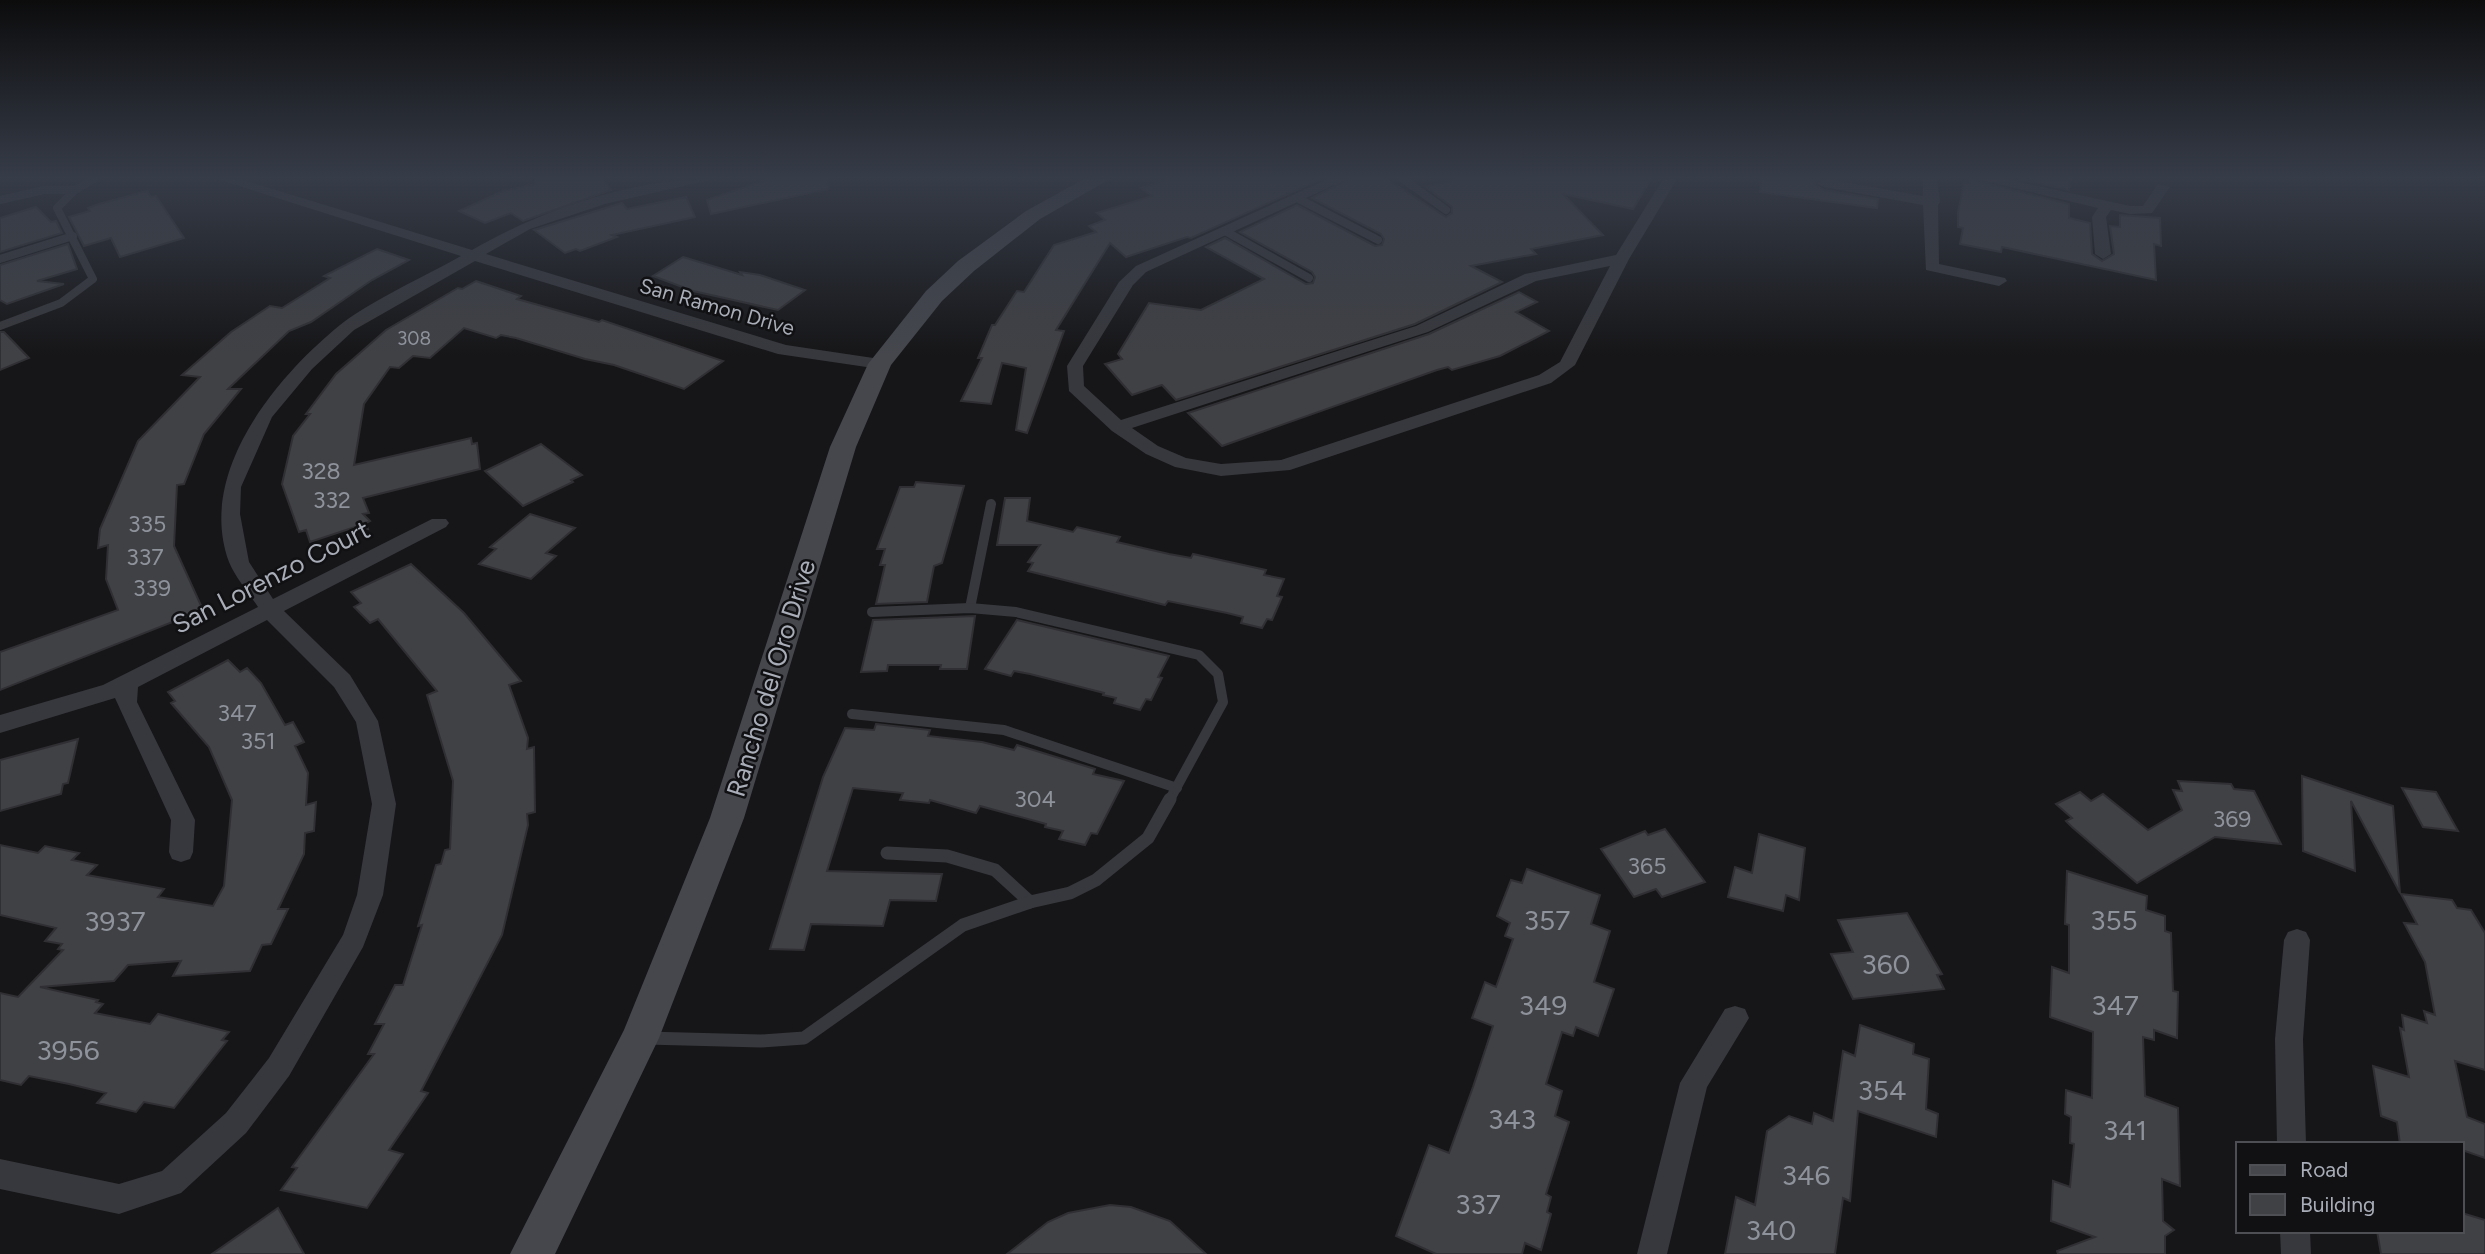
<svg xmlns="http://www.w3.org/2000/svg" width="2485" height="1254" font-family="Figtree,sans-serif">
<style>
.building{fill:#404145;stroke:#303034;stroke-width:2}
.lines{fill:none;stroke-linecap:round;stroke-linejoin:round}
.service-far2{stroke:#37383d;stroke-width:8}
.service-far1{stroke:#37383d;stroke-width:10}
.service{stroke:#37383d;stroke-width:13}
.minor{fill:#37383d;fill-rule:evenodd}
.secondary{fill:#45474d;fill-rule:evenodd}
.labels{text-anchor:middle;stroke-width:5;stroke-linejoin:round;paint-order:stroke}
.far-number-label{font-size:19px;fill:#8e929b}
.far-street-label{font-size:21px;fill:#a8adb8;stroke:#111113}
.number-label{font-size:23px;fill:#8e929b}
.street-label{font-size:26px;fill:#a8adb8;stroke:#111113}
.near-number-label{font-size:28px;fill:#8e929b}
</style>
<rect width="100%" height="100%" fill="#161618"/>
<g class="building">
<polygon points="535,179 603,179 611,190 523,221 511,213 485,223 459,211 503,191 535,184"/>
<polygon points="769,179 828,179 829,189 711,214 707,200"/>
<polygon points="1168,179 1321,179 1191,238 1187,237 1126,257 1110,243 1056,330 1064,331 1027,433 1016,430 1026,368 1002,363 991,404 961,401 982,358 978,358 992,325 995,325 1017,291 1024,292 1054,245 1096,232 1089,226 1105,220 1097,213 1152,196 1141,188"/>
<polygon points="1349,179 1386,179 1446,217 1452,213 1452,207 1426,187 1459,179 1651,179 1633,209 1563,194 1603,235 1531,249 1536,254 1471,266 1502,282 1415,324 1176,400 1162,385 1132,395 1105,364 1122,359 1118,354 1149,303 1201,310 1264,279 1206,247 1225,238 1306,284 1313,283 1315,277 1312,272 1240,232 1297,205 1375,246 1382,245 1384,239 1381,234 1312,198"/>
<polygon points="1761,179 1819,179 1814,184 1824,190 1878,199 1877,208 1760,192"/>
<polygon points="1970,179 2069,204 2069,218 2090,223 2092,254 2102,261 2114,254 2110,226 2120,227 2120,215 2160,218 2161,246 2154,244 2156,280 2002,247 2001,252 1960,244 1963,228 1958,227 1958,212 1964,183 1970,184"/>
<polygon points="2019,179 2070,179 2069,190"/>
<polygon points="147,191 151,197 156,196 184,238 120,257 111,238 84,246 69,217 90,211 88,208 99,204"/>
<polygon points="686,197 695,217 612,235 617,237 580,251 576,249 565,253 534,230 622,203 627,209"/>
<polygon points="36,207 51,222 56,221 62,233 0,252 0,218"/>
<polygon points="68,244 77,269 37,281 64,284 7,304 0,300 0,265"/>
<polygon points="377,249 409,260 372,280 311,322 289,331 228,389 241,389 204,434 184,484 177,485 174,546 203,610 0,690 0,652 118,610 106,579 108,545 98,548 100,529 138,441 200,377 182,375 231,332 270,306 282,308 330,278 324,276"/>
<polygon points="683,257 742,275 740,272 760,275 805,290 778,310 693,291 653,276"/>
<polygon points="476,281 521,296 517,299 599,322 602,320 723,361 684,389 614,365 585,359 516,338 501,335 496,338 464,328 430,358 413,356 399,368 390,367 364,404 354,465 471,438 472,444 477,443 480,469 363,498 369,513 363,514 370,521 366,523 368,529 358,526 310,542 306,530 299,532 282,484 293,436 310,414 306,414 336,374 386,330 458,288 462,289"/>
<polygon points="1519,292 1537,302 1516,312 1549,331 1500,356 1452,370 1448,367 1437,370 1222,446 1188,413 1429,334"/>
<polygon points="0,332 4,332 29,358 0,370"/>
<polygon points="541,444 582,475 571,480 573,482 523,506 485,471"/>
<polygon points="916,482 964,486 942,563 934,566 927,602 876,604 885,565 880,565 885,549 877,549 900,487 914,487"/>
<polygon points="1005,498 1030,498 1027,521 1073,532 1077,527 1120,537 1117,542 1169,554 1191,558 1193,554 1266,570 1264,575 1284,579 1277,596 1282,597 1272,620 1267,619 1262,628 1241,623 1243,617 1227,613 1168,601 1165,605 1028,571 1033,563 1028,562 1040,545 997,545"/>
<polygon points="530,514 575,528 546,553 556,556 531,579 479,564 496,549 490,547"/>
<polygon points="411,564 464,613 521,681 509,685 528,738 527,749 534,747 535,812 527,814 528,825 502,935 421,1091 428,1093 389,1150 403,1154 367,1208 281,1190 297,1168 292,1167 374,1054 368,1054 384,1024 375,1024 395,985 403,985 422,925 418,926 436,865 441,864 445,850 450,849 453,781 427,695 437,691 378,619 370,623 354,607 361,603 351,592"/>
<polygon points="975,616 967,669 940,669 941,665 888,665 887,671 861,672 873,620"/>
<polygon points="1017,620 1169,656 1158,677 1162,678 1151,700 1146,699 1140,710 1114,703 1116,698 1103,695 1104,693 1030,674 1014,671 1011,676 985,669"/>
<polygon points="228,660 240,672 247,668 261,683 285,725 293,722 304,742 295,746 308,773 306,805 316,802 314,831 305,833 304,854 278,909 288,909 271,944 262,945 250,971 173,976 181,961 128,965 114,981 40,987 98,1000 96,1002 103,1004 95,1013 150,1024 158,1014 229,1032 222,1040 227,1041 174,1108 144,1102 136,1112 97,1103 106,1093 69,1084 29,1076 21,1085 0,1080 0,993 18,997 63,950 58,949 62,944 45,941 56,928 0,915 0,845 38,853 45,846 79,853 72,860 97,865 87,875 164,889 158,897 213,906 224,886 232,800 209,747 171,703 175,701 168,692"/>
<polygon points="876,724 930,730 928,736 982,742 1014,750 1017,745 1095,769 1093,774 1124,781 1097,834 1091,833 1085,845 1059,839 1063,831 1045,827 1046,824 980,806 976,813 930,800 929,803 900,800 903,793 853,788 827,871 942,874 936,901 890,900 883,926 811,924 804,950 770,949 823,777 845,728 874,730"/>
<polygon points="78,739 68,783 63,784 61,794 0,811 0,760"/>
<polygon points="2302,776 2393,806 2400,893 2351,801 2355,871 2303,851"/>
<polygon points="2178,781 2231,784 2234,789 2254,791 2281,844 2215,837 2137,883 2072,827 2066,821 2072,818 2056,804 2080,792 2091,801 2103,794 2148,830 2182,810 2173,790 2182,791"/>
<polygon points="2402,788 2436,792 2458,831 2423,827"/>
<polygon points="1665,829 1705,882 1662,897 1656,889 1634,897 1601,849 1645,831 1648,835"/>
<polygon points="1759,834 1805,848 1799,900 1786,895 1783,911 1728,897 1735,867 1752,873"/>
<polygon points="1527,869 1600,895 1591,924 1610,931 1594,982 1614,989 1598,1036 1576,1027 1573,1036 1562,1032 1546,1084 1562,1091 1555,1116 1569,1122 1546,1194 1551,1197 1547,1212 1551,1214 1541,1250 1525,1243 1522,1254 1436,1254 1396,1236 1429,1145 1449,1153 1473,1087 1493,1026 1472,1018 1485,982 1496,987 1513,939 1505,936 1510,923 1497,916 1511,880 1522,883"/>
<polygon points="2067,871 2147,896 2146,910 2165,916 2165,931 2171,933 2173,991 2178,992 2177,1038 2154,1030 2154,1040 2143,1037 2145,1096 2178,1108 2180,1186 2162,1179 2163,1221 2174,1230 2165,1236 2165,1254 2058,1254 2057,1251 2095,1237 2051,1221 2053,1181 2070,1187 2074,1144 2070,1143 2071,1117 2065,1114 2066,1090 2092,1098 2093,1032 2050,1017 2052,967 2069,973 2069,925 2065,924"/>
<polygon points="2401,894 2452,900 2457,908 2471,910 2485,933 2485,1070 2455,1061 2467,1117 2485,1124 2485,1158 2462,1150 2462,1144 2400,1144 2397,1122 2381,1116 2373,1066 2409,1077 2400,1028 2404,1030 2402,1015 2427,1023 2424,1011 2435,1015 2425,962 2404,923 2417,924"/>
<polygon points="1907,913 1942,974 1937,975 1944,989 1853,999 1831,954 1853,952 1838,920"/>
<polygon points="1860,1025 1914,1044 1913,1054 1929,1059 1926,1109 1938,1114 1936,1137 1858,1111 1850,1201 1843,1198 1835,1254 1725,1254 1736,1197 1755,1205 1767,1131 1789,1116 1812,1124 1814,1113 1833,1121 1843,1051 1855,1056"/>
<polygon points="1110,1205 1131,1207 1170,1221 1206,1254 1007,1254 1048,1222 1068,1213"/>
<polygon points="278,1208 304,1254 212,1254"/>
<polygon points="2462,1213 2485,1220 2485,1254 2381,1254 2377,1231 2462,1231"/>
</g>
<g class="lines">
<g class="service-far2">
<polyline points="1403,179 1446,210"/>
<polyline points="1297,198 1378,240"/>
<polyline points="0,200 44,190 75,190"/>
<polyline points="1225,231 1309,278"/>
<polyline points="0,259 73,236"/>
<polyline points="0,326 61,303 93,279 57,208 75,190 94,179"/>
</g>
<g class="service-far1">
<polyline points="970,608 991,504"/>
<polyline points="872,612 970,608 1016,612 1199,655 1218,674 1223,702 1169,801"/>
<polyline points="852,714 1004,730 1177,788"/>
</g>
<g class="service">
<polyline points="887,853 947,856 995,870 1030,902"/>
<polyline points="646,1038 761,1041 804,1038 963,925 1030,902 1070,893 1096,880 1148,838 1170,799"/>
</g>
<g class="minor">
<path d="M 217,179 L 240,179 L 472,250 C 544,209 630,179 714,179 L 605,204 L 530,229 L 486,254 L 786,345 L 880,359 L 888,364 L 880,369 L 778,354 L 475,261 L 354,330 L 312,369 L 272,417 L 241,487 L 240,514 L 249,562 L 273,599 L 432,519 L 446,519 L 449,523 L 446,527 L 284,611 L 350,675 L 378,721 L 396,804 L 383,895 L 363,947 L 289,1076 L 246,1133 L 181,1193 L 119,1214 L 0,1189 L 0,1159 L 119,1184 L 162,1171 L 226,1113 L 269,1058 L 343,935 L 357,895 L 372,804 L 356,722 L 334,687 L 267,620 L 138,687 L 137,702 L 195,820 L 193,852 L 190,859 L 181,862 L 172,859 L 169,852 L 171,820 L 115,698 L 0,733 L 0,715 L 103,685 L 258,607 C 249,593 235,577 229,562 C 196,473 276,377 340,325 C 370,301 426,276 461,256 Z"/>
<path d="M 1328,179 L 1347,179 L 1146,272 L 1133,285 L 1083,366 L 1084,386 L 1121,420 L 1416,326 L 1525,274 L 1616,255 L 1663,179 L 1677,179 L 1629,259 L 1575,365 L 1551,383 L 1290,470 L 1221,476 L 1175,467 L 1146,454 L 1112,431 L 1069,391 L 1067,366 L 1119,282 L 1136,266 ZM 1610,266 L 1560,362 L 1539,375 L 1281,460 L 1221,464 L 1186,458 L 1158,446 L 1132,428 L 1428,332 L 1536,281 Z"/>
<polygon points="1827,179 1923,196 1923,179 1937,179 1940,202 1938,205 1939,264 2005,278 2007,281 1999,286 1926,270 1923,205 1824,187 1817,183"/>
<polygon points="1977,179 2005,179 2130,206 2143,206 2158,184 2170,187 2152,213 2130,214 2111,210 2106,217 2111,254 2103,259 2095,254 2092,217 2098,208"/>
<polygon points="2297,929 2306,932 2310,940 2303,1039 2306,1144 2277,1144 2275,1039 2284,940 2288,932"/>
<polygon points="1735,1006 1745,1009 1749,1018 1707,1087 1667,1254 1637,1254 1680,1083 1725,1009"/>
<polygon points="2280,1231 2310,1231 2311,1254 2281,1254"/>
</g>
<polygon class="secondary" points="1084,179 1110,179 1040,219 974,271 942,301 891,365 856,447 744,818 659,1038 555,1254 510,1254 624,1030 710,818 830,447 868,364 926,291 958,261 1026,211"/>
</g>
<linearGradient id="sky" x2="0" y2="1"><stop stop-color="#0c0c0d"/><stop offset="0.5" stop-color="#363c48"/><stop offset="1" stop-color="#363c48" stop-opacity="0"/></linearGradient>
<rect width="2485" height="355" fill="url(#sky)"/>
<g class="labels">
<g class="far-number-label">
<text x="414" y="345">308</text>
</g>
<g class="far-street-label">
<text transform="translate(717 307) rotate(16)" y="7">San Ramon Drive</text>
</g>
<g class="number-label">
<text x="321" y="479">328</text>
<text x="332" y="508">332</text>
<text x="147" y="532">335</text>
<text x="145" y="565">337</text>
<text x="152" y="596">339</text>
<text x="237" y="721">347</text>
<text x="258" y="749">351</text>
<text x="1035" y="807">304</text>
<text x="2232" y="827">369</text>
<text x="1647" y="874">365</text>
</g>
<g class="street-label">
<text transform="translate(271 577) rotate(-27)" y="9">San Lorenzo Court</text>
<text transform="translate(771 678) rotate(-73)" y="9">Rancho del Oro Drive</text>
</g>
<g class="near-number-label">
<text x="1547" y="930">357</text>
<text x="2114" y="930">355</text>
<text x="115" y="931">3937</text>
<text x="1886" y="974">360</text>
<text x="1543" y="1015">349</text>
<text x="2115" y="1015">347</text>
<text x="68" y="1060">3956</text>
<text x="1882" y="1100">354</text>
<text x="1512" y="1129">343</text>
<text x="2125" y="1140">341</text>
<text x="1806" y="1185">346</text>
<text x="1478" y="1214">337</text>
<text x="1771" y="1240">340</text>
</g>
</g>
<rect x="2236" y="1142" width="228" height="91" fill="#111113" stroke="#4d4f55" stroke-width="2"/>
<rect x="2250" y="1165" width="35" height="10" fill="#45474d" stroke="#4d4f55" stroke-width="2"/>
<text x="2300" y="1177" font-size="21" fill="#a8adb8">Road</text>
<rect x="2250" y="1194" width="35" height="21" fill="#404145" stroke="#4d4f55" stroke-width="2"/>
<text x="2300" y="1212" font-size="21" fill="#a8adb8">Building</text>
</svg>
